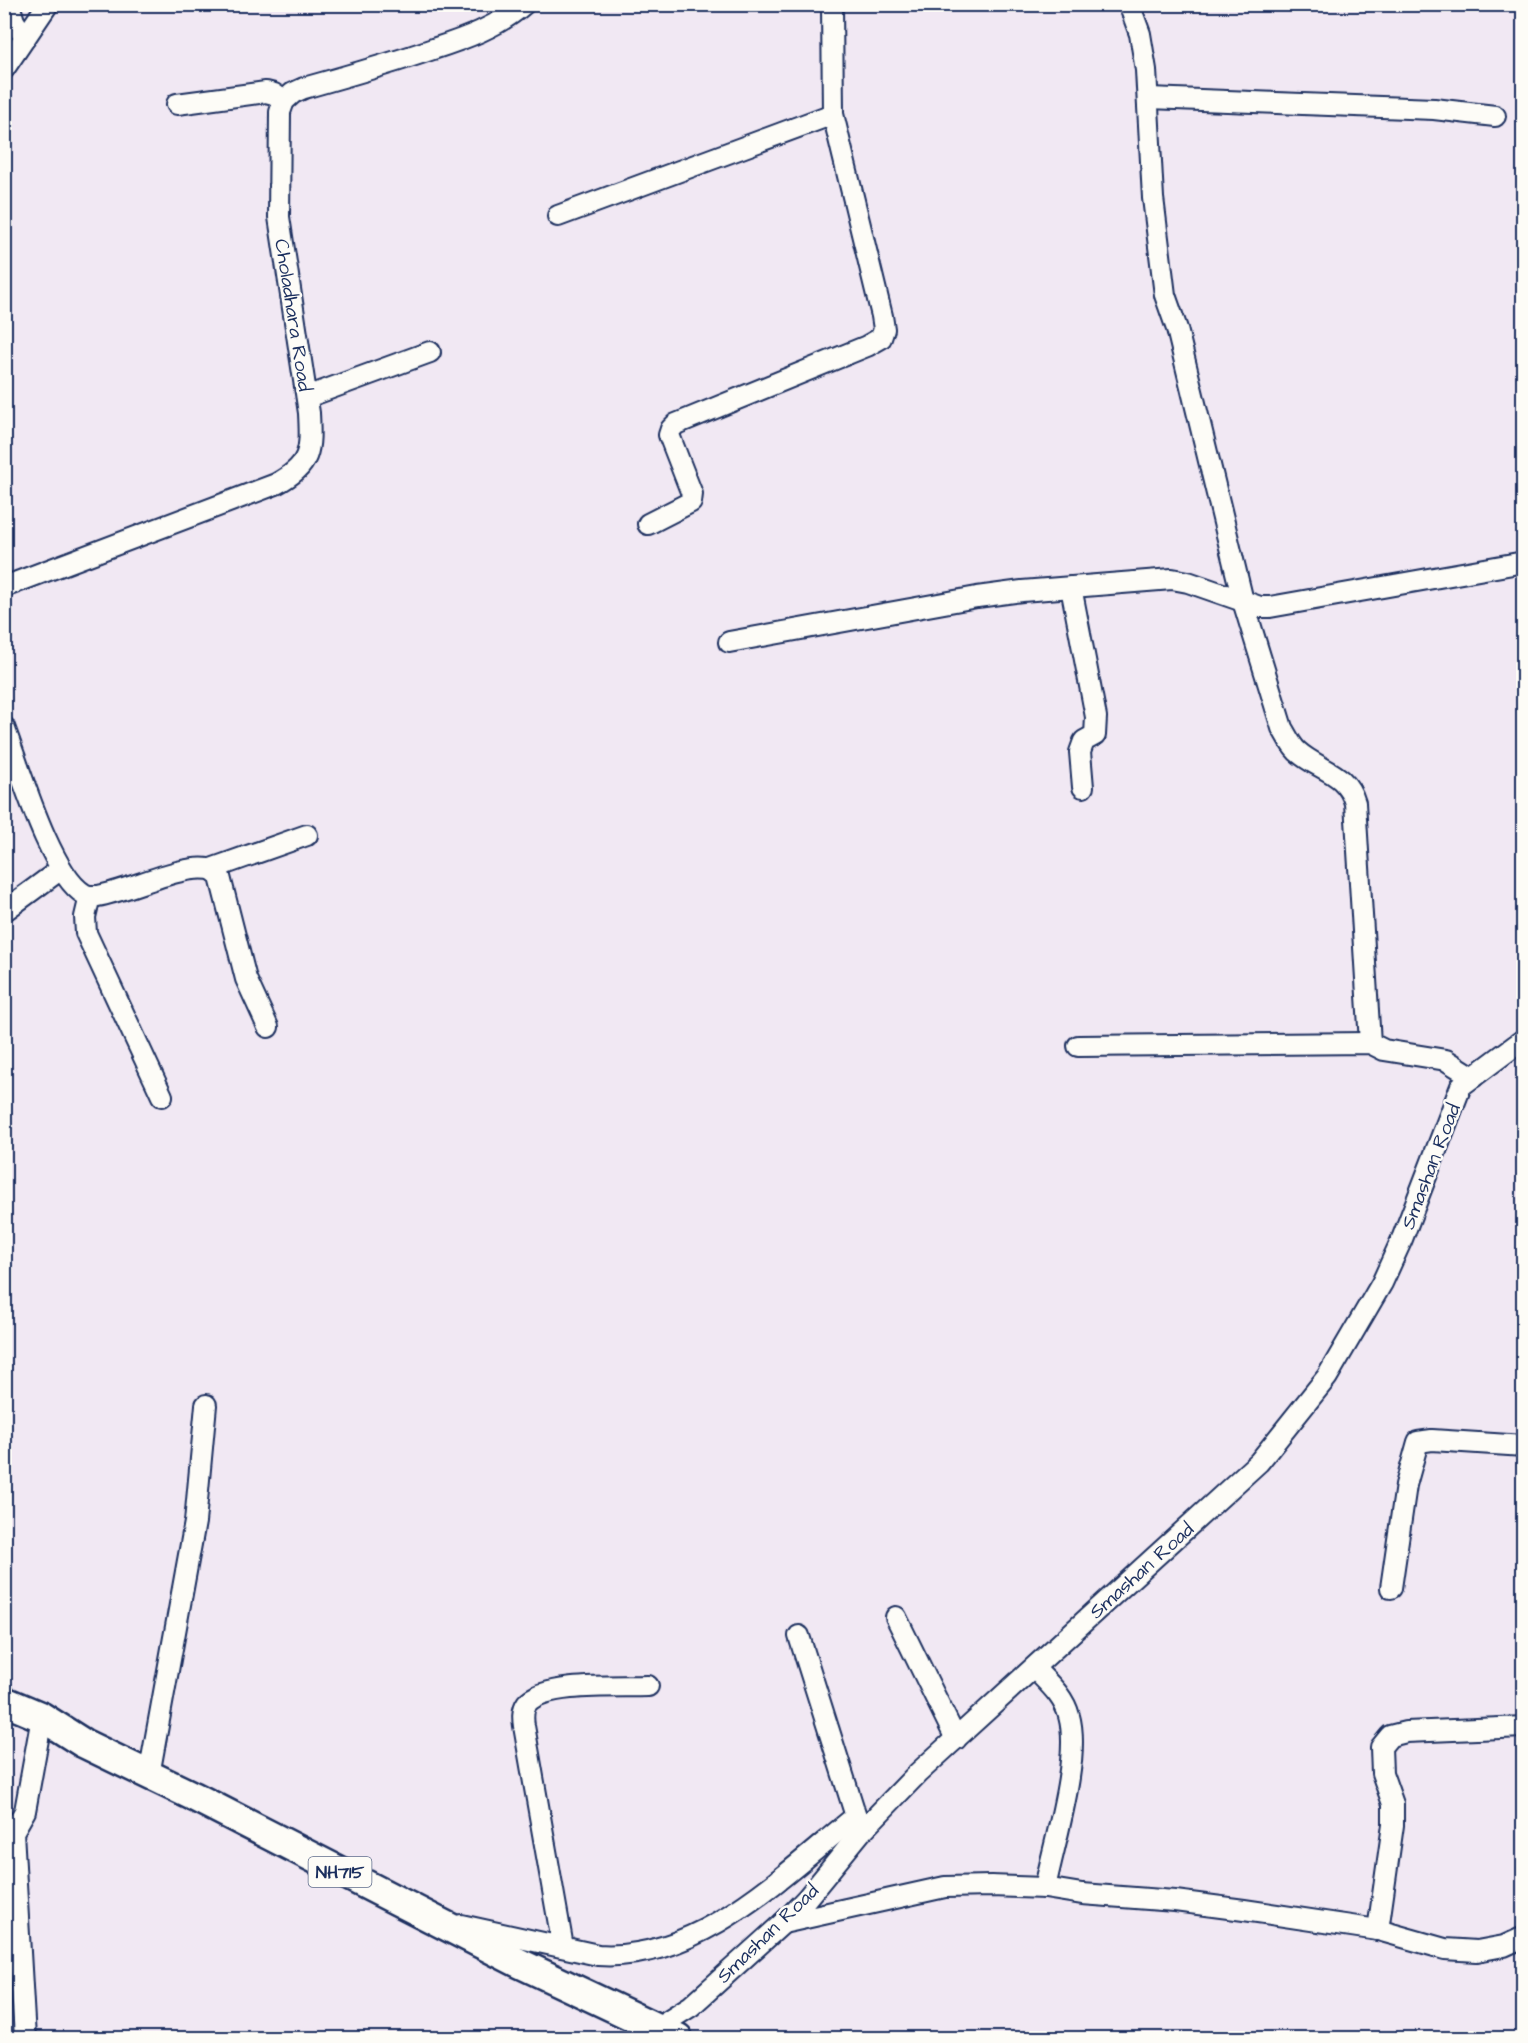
<svg xmlns="http://www.w3.org/2000/svg" width="1528" height="2043" font-family="'Architects Daughter',sans-serif">
<style>
.lines{fill:none;stroke-linecap:round;stroke-linejoin:round}
.minor-casing{stroke:#1b2f5e;stroke-width:24}
.highway-casing{stroke:#1b2f5e;stroke-width:33}
.minor{stroke:#fdfcf7;stroke-width:20}
.highway{stroke:#fdfcf7;stroke-width:28}
.labels{text-anchor:middle;stroke-width:5;stroke-linejoin:round;paint-order:stroke}
.shield{fill:#fdfcf7;stroke:#5f6c8c;stroke-width:1.5}
.shield-label{font-size:18px;font-weight:bold;fill:#1b2f5e}
.street-label{font-size:20px;fill:#1b2f5e;stroke:#fdfcf7}
</style>
<rect width="100%" height="100%" fill="#f1e8f3"/>
<filter id="ink" filterUnits="userSpaceOnUse"><feTurbulence type="fractalNoise" baseFrequency=".0167" numOctaves="2"/><feDisplacementMap in="SourceGraphic" scale="12" xChannelSelector="R" yChannelSelector="G"/><feConvolveMatrix kernelMatrix="1 2 1 2 8 2 1 2 1" color-interpolation-filters="sRGB"/></filter>
<g filter="url(#ink)">
<g class="lines">
<g class="minor-casing">
<g id="minor">
<polyline points="9,4 14,21 25,38"/>
<path d="M 1129,4 L 1140,34 L 1146,70 L 1153,198 L 1165,295 L 1177,329 L 1243,601 L 1282,728 C 1287,736 1290,744 1297,751 C 1319,771 1346,771 1355,803 L 1370,1043"/>
<polyline points="4,69 48,4"/>
<polyline points="1149,98 1434,109 1495,116"/>
<polyline points="177,104 266,92 274,94 284,101"/>
<polyline points="558,216 833,114"/>
<polyline points="307,397 430,352"/>
<polyline points="648,524 691,502 692,494 669,435 671,429 676,424 867,346 881,338 884,329 882,316 833,114 832,4"/>
<path d="M 4,587 L 276,484 C 311,465 311,451 309,413 L 279,217 L 280,112 L 284,101 L 293,93 L 304,88 C 347,76 390,64 433,49 C 464,39 498,27 524,4"/>
<polyline points="1071,587 1096,717 1095,735 1084,741 1080,752 1083,787"/>
<polyline points="729,642 977,597 1022,591 1172,579 1188,582 1260,607 1270,607 1524,562"/>
<path d="M 4,727 C 19,766 50,874 84,894 C 89,897 93,896 98,896 C 128,891 181,864 209,869 C 214,870 217,873 220,877 L 246,979 L 268,1027"/>
<polyline points="211,869 307,835"/>
<polyline points="90,896 85,917 86,933 162,1096"/>
<polyline points="4,911 61,869"/>
<polyline points="1078,1046 1370,1043 1384,1050 1446,1060 1473,1077"/>
<polyline points="1391,1588 1406,1485 1418,1442 1432,1440 1524,1446"/>
<polyline points="896,1617 956,1739"/>
<polyline points="799,1636 860,1829"/>
<path d="M 1034,1668 C 1047,1682 1064,1696 1069,1716 C 1081,1758 1054,1843 1045,1888"/>
<polyline points="149,1775 195,1522 206,1405"/>
<polyline points="783,1923 945,1887 991,1886 1045,1888 1082,1894 1175,1901 1244,1910 1378,1930 1445,1949 1477,1951 1504,1946 1524,1937"/>
<path d="M 461,1925 L 598,1955 C 698,1962 783,1875 856,1816"/>
<polyline points="1378,1930 1393,1825 1393,1804 1382,1773 1381,1747 1390,1736 1406,1732 1524,1727"/>
<path d="M 563,1947 L 524,1726 C 523,1719 522,1710 527,1703 C 545,1682 621,1687 648,1686"/>
<polyline points="25,2038 13,1832 25,1811 42,1717"/>
<polyline points="645,2038 656,2028 691,2006 783,1923 807,1898 861,1832 918,1773 1259,1462 1327,1377 1382,1283 1402,1239 1461,1086 1524,1039"/>
</g>
</g>
<g class="highway-casing">
<polyline id="highway" points="4,1701 42,1717 83,1743 193,1796 517,1962 678,2038"/>
</g>
<use href="#minor" class="minor"/>
<use href="#highway" class="highway"/>
</g>
</g>
<g class="labels">
<rect class="shield" x="308.5" y="1857" width="63" height="30" rx="4.5"/>
<g class="shield-label">
<text x="340" y="1878">NH715</text>
</g>
<g class="street-label">
<text transform="translate(294 315) rotate(81)" y="7">Choladhara Road</text>
<text transform="translate(1430 1166) rotate(-69)" y="7">Smashan Road</text>
<text transform="translate(1141 1570) rotate(-42)" y="7">Smashan Road</text>
<text transform="translate(767 1933) rotate(-44)" y="7">Smashan Road</text>
</g>
</g>
<rect width="1528" height="2043" fill="none" stroke="#fdfcf7" stroke-width="24"/>
<rect x="12" y="12" width="1504" height="2019" fill="none" stroke="#1b2f5e" stroke-width="2" filter="url(#ink)"/>
</svg>
